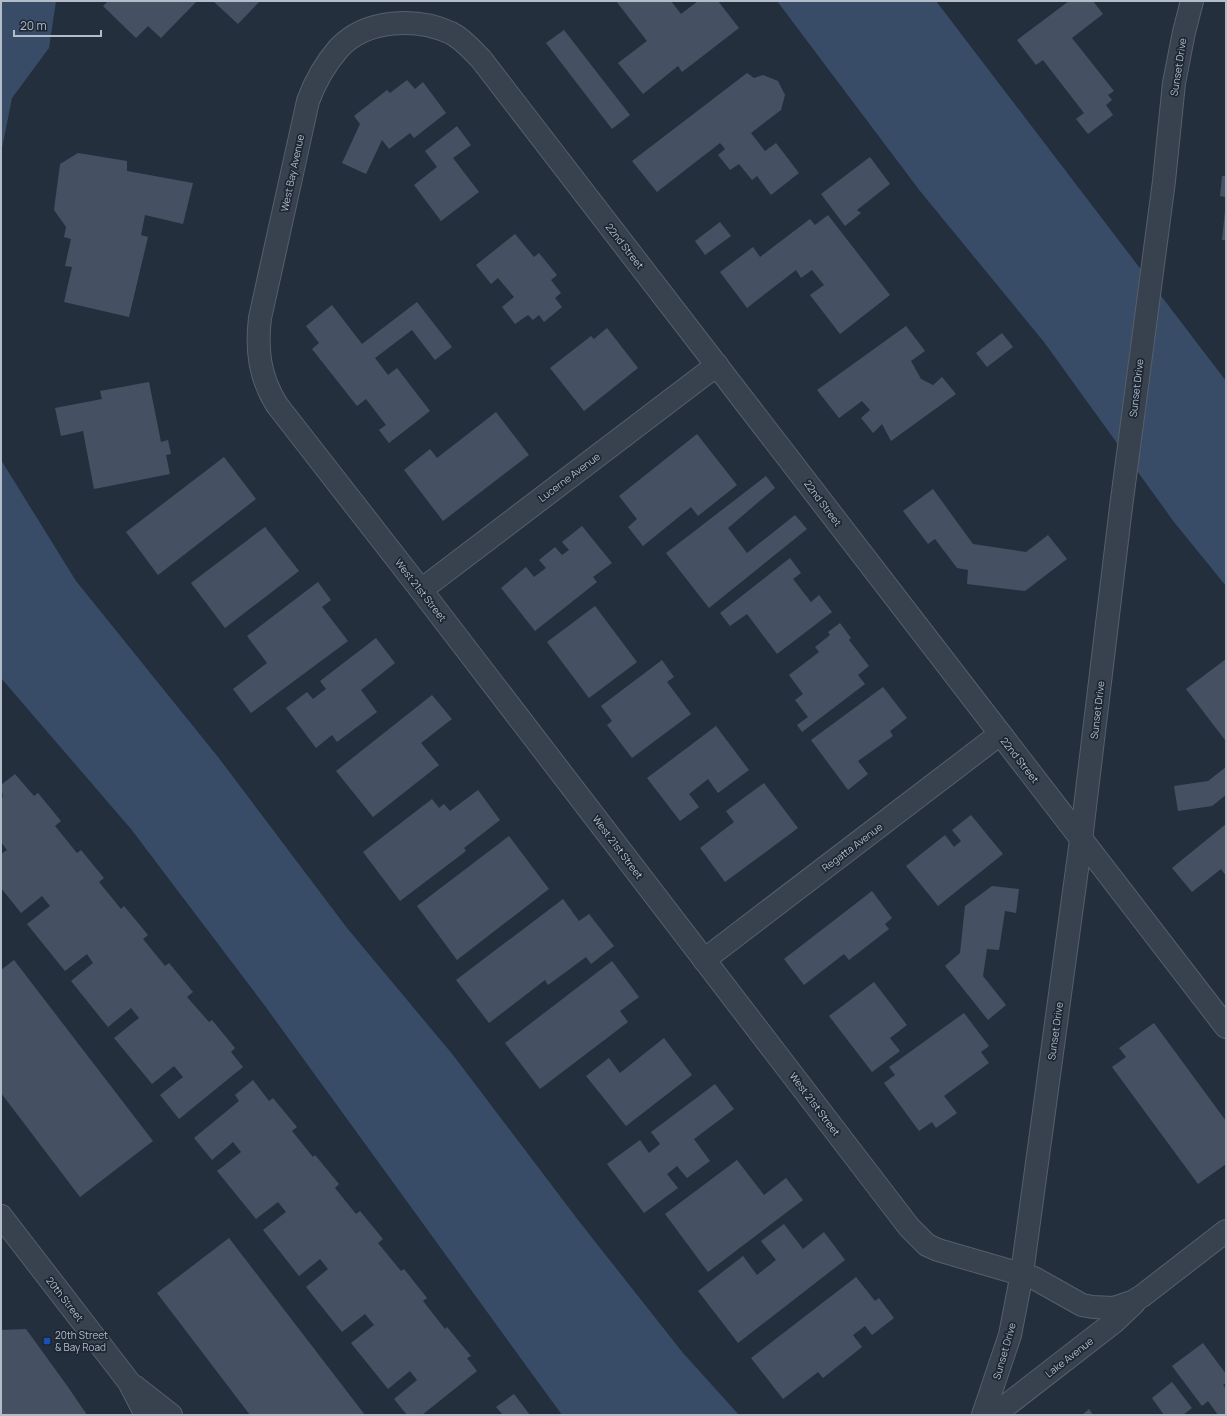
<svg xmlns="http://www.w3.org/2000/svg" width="1227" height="1416" font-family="Manrope,sans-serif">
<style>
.water{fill:#394c67}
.building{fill:#455162}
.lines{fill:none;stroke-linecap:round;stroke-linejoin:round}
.minor-casing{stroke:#565f6c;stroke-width:24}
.minor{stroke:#38414e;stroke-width:22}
.transit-dot{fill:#1a4fb4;stroke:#1d2633;stroke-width:1.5}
.labels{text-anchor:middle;stroke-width:3.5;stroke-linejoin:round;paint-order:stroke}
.street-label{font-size:10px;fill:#b4bcc9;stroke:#1d2633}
.poi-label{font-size:10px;fill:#b4bcc9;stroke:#1d2633;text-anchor:start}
</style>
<rect width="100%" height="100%" fill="#242f3e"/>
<g class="water">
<polygon points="1,1 56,1 49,48 12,98 2,148 1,159"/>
<polygon points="777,1 936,1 1226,381 1226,586 1174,522 1044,342 920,191"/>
<polygon points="1,460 76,581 218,757 347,928 453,1055 578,1220 683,1353 739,1415 562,1415 265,1006 131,829 1,678"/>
</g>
<g class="building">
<polygon points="108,1 197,1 161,38 148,26 136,38 103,6"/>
<polygon points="213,1 260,1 238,24"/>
<polygon points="616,1 671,1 681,14 698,1 718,1 739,28 682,72 678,66 643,94 618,63 647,41"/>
<polygon points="1069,1 1093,1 1103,14 1072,38 1114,91 1108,95 1112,100 1106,105 1113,115 1088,134 1076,119 1084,113 1043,60 1036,65 1017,40"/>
<polygon points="564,30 630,115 612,129 546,43"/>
<polygon points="747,73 754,78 763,75 778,81 785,95 781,110 751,133 765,151 776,143 799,173 771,195 757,176 752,180 739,164 730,170 718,155 725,149 720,143 657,192 632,161"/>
<polygon points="407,80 415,89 423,82 446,113 414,138 410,133 389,149 382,140 366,174 342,163 360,124 354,116 387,90 390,93"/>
<polygon points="457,126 471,145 453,158 479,192 441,221 414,185 437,167 425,151"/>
<polygon points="78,153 127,161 127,171 193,183 183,224 145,215 141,235 148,237 129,317 64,302 72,267 65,266 71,239 64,237 66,227 54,210 60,164"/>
<polygon points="870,157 890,184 857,210 861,213 845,226 821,194"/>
<polygon points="1222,176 1226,176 1226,197 1220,196"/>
<polygon points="1225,211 1226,211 1226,240 1222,240"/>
<polygon points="828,215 890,295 840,334 810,295 824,285 812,270 801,278 796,270 747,308 720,272 753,247 760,257 810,219 815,225"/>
<polygon points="720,222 731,236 705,255 695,241"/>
<polygon points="515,234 534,257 539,253 557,275 551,280 561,293 555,298 562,307 544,322 539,315 533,320 528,315 515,324 502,307 514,297 498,278 491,284 476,265"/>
<polygon points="417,302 452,347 435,360 412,330 375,358 388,375 397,368 430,411 389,443 379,430 386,425 366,399 357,406 312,349 319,343 306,326 332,305 362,344"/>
<polygon points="906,326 925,351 911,361 921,379 933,385 942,377 956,394 891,441 882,424 873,433 861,418 870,410 862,401 839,418 817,390"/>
<polygon points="607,328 638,368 584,411 550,368 591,336 594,339"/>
<polygon points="1002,333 1013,347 987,367 976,353"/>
<polygon points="149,382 161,442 168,440 171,454 166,455 170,474 94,489 83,431 61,436 55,408 102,399 100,391"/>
<polygon points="496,412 529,455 443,521 404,470 430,449 437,458"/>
<polygon points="697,434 737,485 698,516 691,507 643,546 628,527 637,519 619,496"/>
<polygon points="224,457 256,499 158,575 126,532"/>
<polygon points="766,476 775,488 728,528 747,553 795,515 807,529 709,608 666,553"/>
<polygon points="933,489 973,544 1026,552 1048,535 1067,559 1025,591 967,584 968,570 957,568 935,539 928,544 903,511"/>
<polygon points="582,526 612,563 593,577 597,582 535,631 501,588 526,567 534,577 546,568 539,560 555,547 562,555 569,550 562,542"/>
<polygon points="265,527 299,571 225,628 191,583"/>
<polygon points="790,558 801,573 793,579 811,602 819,595 832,612 777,654 747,614 730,626 720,613"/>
<polygon points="318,582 331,600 322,607 348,641 251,713 233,689 267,663 247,636"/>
<polygon points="595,606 637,662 589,698 547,642"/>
<polygon points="840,623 851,638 849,640 869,666 858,675 865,684 802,732 797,725 808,717 795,700 803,694 789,675 819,652 815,647 830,635 828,632"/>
<polygon points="376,638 395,663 361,690 377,712 337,742 332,735 316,748 286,708 307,692 313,699 326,689 320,681"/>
<polygon points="1226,659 1226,739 1225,740 1186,689"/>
<polygon points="662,660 674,677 667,682 691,714 632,758 607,725 612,721 601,706"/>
<polygon points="883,687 907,718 890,731 893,736 858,761 868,774 848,790 811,740"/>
<polygon points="432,695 452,719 421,743 439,765 373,817 336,771"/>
<polygon points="716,726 749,770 718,793 708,779 689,794 699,807 680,821 647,778"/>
<polygon points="1226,767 1226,795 1212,806 1178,811 1174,786 1208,781"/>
<polygon points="15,774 34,796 38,793 61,821 55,826 77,853 81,850 104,878 99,882 121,909 124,906 148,935 143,939 165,966 169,963 193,992 187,997 209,1022 212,1020 235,1048 231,1052 243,1067 179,1119 160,1095 183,1077 174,1066 152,1084 114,1038 139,1018 131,1008 108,1027 71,981 93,963 87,954 65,971 27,924 50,906 42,896 21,913 1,888 1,854 7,850 1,842 1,798 3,797 1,785"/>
<polygon points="764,783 798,828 725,882 700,848 734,822 726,811"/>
<polygon points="478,790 500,820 464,848 466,851 400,901 363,852 432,799 439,808 444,804 450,811"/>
<polygon points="971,815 1003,854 938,906 906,866 945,835 954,847 961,841 952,830"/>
<polygon points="1226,824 1226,876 1221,869 1192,892 1172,868"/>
<polygon points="509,836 549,889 457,960 417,906"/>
<polygon points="992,886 1019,889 1016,913 1005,911 999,950 987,949 983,976 1006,1005 988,1020 945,966 960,953 965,906"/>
<polygon points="872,891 892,918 885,924 889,929 849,960 844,954 804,985 784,959"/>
<polygon points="563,899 579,921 589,914 614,946 591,964 586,957 548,985 545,980 489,1023 456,980"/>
<polygon points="14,960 153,1141 80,1197 1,1093 1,970"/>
<polygon points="612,961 639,997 620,1011 628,1022 540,1089 505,1043"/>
<polygon points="874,982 907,1025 890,1038 900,1051 872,1072 829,1016"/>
<polygon points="964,1013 989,1046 981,1052 989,1063 944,1096 957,1113 936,1128 932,1122 919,1131 884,1083 895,1075 889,1067"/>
<polygon points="1154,1023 1226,1121 1226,1164 1198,1184 1112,1067 1126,1057 1119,1048"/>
<polygon points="664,1038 692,1075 626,1126 586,1076 609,1058 620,1073"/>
<polygon points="253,1080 269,1101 273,1098 297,1127 292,1131 313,1157 315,1155 339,1184 335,1188 356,1214 360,1211 383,1239 378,1243 401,1271 404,1269 427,1298 423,1301 445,1329 447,1327 471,1356 467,1358 477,1371 422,1415 407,1415 394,1399 417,1380 410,1371 388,1389 351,1343 374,1325 365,1314 342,1332 306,1287 328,1269 320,1259 299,1276 263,1230 286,1212 278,1202 256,1219 217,1171 241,1152 233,1142 212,1160 194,1138 239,1101 235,1095"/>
<polygon points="715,1084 734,1109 694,1139 710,1161 687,1178 677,1166 667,1174 678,1188 644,1213 607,1164 640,1140 649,1153 660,1144 651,1132"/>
<polygon points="737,1160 764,1195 786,1178 803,1200 708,1272 665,1214"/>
<polygon points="784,1224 803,1249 824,1232 845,1260 738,1343 698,1291 743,1256 757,1275 776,1260 761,1241"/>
<polygon points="229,1238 365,1415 250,1415 157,1293"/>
<polygon points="856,1277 875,1301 879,1298 894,1318 872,1335 865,1326 853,1335 862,1347 823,1378 818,1372 783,1399 751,1358"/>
<polygon points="26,1329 68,1387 87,1415 1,1415 1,1330"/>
<polygon points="1203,1343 1226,1374 1226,1383 1223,1385 1226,1389 1226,1415 1218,1415 1208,1401 1202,1406 1172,1366"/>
<polygon points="1172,1382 1192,1408 1183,1415 1164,1415 1152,1398"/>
<polygon points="514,1394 530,1415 503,1415 496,1407"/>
<polygon points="1089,1409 1093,1415 1082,1415"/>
</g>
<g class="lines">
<g class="minor-casing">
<g id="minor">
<polyline points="421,590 717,365"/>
<polyline points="704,960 1000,734"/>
<path d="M 1226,1027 L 481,59 C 472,50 463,39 451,33 C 417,17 366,19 339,48 C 325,64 315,82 308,101 L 260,318 C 256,351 260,378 277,405 L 421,590 L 909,1227 L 927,1245 L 938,1250 L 1034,1278 L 1082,1305 L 1093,1307 L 1114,1308 L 1132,1302 L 1142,1296 L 1226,1231"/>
<polyline points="1,1216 129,1382 146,1415"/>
<polyline points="134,1386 171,1415"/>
<polyline points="983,1415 1010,1335 1022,1273 1081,840 1121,507 1164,181 1174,83 1184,32 1192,1"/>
<polyline points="994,1415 1114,1322 1134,1303"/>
</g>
</g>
<use href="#minor" class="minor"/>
</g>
<rect class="transit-dot" x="43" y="1337" width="8" height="8" rx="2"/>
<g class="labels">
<g class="street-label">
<text transform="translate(1178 67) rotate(-81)" y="4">Sunset Drive</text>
<text transform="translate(292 173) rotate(-78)" y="4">West Bay Avenue</text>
<text transform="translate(625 246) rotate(52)" y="4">22nd Street</text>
<text transform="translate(1136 388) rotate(-83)" y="4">Sunset Drive</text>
<text transform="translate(569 477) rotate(-37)" y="4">Lucerne Avenue</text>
<text transform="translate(823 503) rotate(53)" y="4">22nd Street</text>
<text transform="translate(421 590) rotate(52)" y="4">West 21st Street</text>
<text transform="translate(1097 710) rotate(-83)" y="4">Sunset Drive</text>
<text transform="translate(1020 760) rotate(52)" y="4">22nd Street</text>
<text transform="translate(618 847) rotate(53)" y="4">West 21st Street</text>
<text transform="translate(852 847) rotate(-37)" y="4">Regatta Avenue</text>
<text transform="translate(1055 1031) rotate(-82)" y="4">Sunset Drive</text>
<text transform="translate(815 1104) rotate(53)" y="4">West 21st Street</text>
<text transform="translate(65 1299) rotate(52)" y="4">20th Street</text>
<text transform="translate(1004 1351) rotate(-74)" y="4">Sunset Drive</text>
<text transform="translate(1069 1357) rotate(-38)" y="4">Lake Avenue</text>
</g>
<g class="poi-label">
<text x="55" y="1339">20th Street<tspan x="55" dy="12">&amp; Bay Road</tspan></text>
</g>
</g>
<rect width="1227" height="1416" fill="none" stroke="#b4bcc9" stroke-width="4"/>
<path d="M14 30v6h87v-6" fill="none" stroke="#b4bcc9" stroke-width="2"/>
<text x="20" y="30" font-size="12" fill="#b4bcc9" stroke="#1d2633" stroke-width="3" paint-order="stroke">20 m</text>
</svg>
